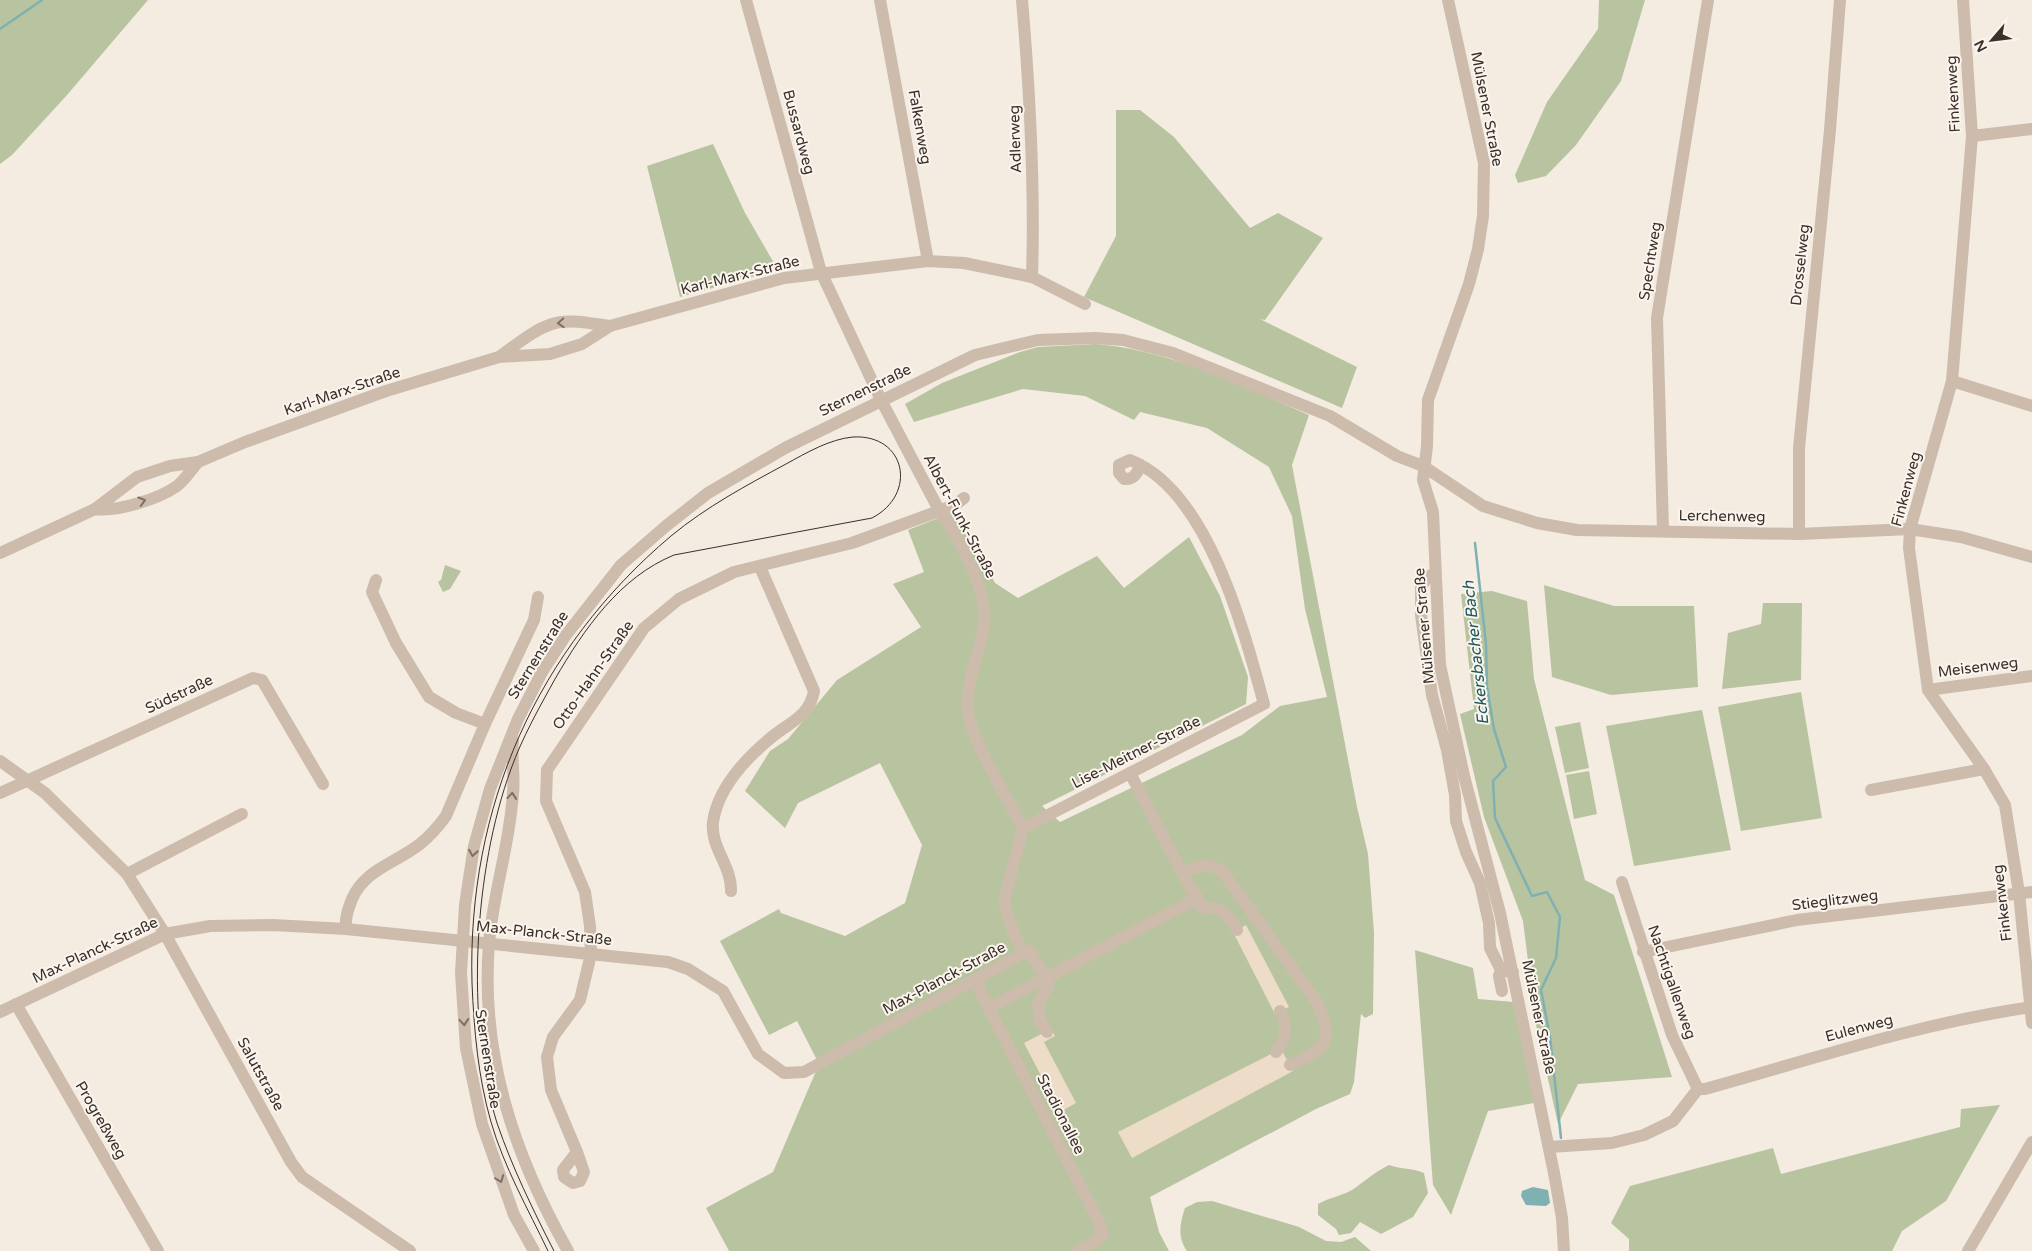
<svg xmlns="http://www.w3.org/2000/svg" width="2032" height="1251" font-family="'Varela Round',sans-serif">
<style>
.green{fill:#b8c4a0}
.plaza{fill:#ecdcc8}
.water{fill:#7fb0b2}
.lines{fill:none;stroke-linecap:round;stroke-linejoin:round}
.stream{stroke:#7fb0b2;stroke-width:2.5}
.minor{stroke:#cdbbac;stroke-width:12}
.tram{stroke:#3b302b;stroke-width:1}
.oneway{stroke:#7d6f65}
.labels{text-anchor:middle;stroke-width:4;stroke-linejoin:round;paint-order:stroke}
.street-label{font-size:15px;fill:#3b302b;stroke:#fbf5ee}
.water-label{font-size:16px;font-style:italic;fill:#1f5a5e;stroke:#fbf5ee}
</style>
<rect width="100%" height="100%" fill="#f4ebe1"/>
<g class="green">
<polygon points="0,0 148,0 67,95 12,155 0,164"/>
<polygon points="1599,0 1645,0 1621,81 1576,145 1546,176 1518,183 1515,175 1547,102 1598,29"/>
<polygon points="1116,110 1140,110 1174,137 1250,228 1278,213 1323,238 1265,320 1260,319 1357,367 1342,408 1084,297 1116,236"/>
<polygon points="713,144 745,213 778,270 680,297 647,166"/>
<path d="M 1096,344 C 1171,350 1241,386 1309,415 L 1292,465 L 1357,807 L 1368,854 L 1374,933 L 1373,1014 L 1365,1018 L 1361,1014 L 1354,1082 L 1350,1094 L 1316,1109 L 1150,1197 L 1159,1232 L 1169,1251 L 729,1251 L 706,1208 L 773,1172 L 819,1064 L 797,1021 L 769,1035 L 720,941 L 779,909 L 781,913 L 845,936 L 905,903 L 922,845 L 880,763 L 798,803 L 785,828 L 745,791 L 770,751 L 788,739 L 837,680 L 921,627 L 893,584 L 924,572 L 908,530 L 956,511 L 995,583 L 1018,598 L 1097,556 L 1124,588 L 1189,537 L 1220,596 L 1248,677 L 1246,704 L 1042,806 L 1060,822 L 1242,735 L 1280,706 L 1327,697 L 1305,609 L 1292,516 L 1269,467 L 1207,428 L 1140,412 L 1134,420 L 1085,396 L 1023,389 L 914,422 L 905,404 L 942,383 L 1020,352 L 1038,347 Z"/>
<polygon points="445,565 461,571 450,589 443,592 438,582 441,580"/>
<polygon points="1544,585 1614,606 1694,606 1698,687 1611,695 1552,677"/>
<polygon points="1492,591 1527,601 1534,679 1585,880 1614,895 1672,1077 1578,1084 1558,1124 1536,1025 1523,921 1484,817 1460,714 1474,709 1461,594"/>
<polygon points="1763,603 1802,603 1801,680 1722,689 1728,633 1761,624"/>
<polygon points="1801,692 1822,818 1741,831 1718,707"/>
<polygon points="1702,710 1731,850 1634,866 1606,726"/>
<polygon points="1580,722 1589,768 1565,773 1555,727"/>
<polygon points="1589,771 1597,814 1574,819 1566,775"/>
<polygon points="1415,950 1473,968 1478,999 1514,1002 1534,1103 1488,1111 1451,1215 1433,1185"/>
<polygon points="2000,1105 1946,1201 1902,1231 1892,1251 1629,1251 1629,1239 1611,1223 1630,1186 1773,1148 1781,1174 1960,1127 1961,1109"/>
<path d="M 1389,1165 C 1403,1170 1410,1167 1424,1173 L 1428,1193 L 1413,1217 L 1381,1234 L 1360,1222 L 1351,1233 L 1339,1235 L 1336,1229 L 1318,1215 L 1318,1204 C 1328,1198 1344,1195 1352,1190 C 1365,1181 1375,1172 1389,1165 Z"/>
<path d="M 1212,1201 L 1299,1227 L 1326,1241 L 1341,1242 L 1355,1237 L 1371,1251 L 1187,1251 C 1177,1237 1180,1223 1185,1208 L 1197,1202 Z"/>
</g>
<g class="plaza">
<polygon points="1246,925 1289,1007 1275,1014 1233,932"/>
<polygon points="1051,1029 1055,1036 1044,1042 1076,1103 1060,1112 1024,1043"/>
<polygon points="1281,1049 1293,1071 1132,1158 1118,1132"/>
</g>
<polygon class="water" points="1533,1187 1548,1190 1550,1203 1546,1206 1526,1205 1521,1196 1522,1191"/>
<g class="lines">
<g class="stream">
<polyline points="0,29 42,0"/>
<polyline points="1475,543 1486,644 1487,687 1494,729 1506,767 1493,781 1495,818 1532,896 1547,892 1560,917 1556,958 1541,990 1550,1037 1561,1138"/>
</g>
<g class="minor">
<polyline points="880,0 928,261"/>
<path d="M 1022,0 C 1030,93 1035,184 1032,277"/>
<polyline points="1448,0 1484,163 1483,216 1478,249 1469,284 1428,400 1427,446 1423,480 1433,512 1440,665 1464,776 1500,913 1554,1173 1562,1218 1564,1251"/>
<polyline points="1963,0 1972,136 1952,381 1910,529 1909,548 1928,690 1984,769 2005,805 2019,893 2032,1023"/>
<polyline points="1972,136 2032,129"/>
<path d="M 499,357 C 515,346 533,330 552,324 C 569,318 592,324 610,326"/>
<polyline points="1952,381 2032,406"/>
<path d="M 95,509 C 117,512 159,499 177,486 C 185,480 191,470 198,462"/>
<polyline points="1663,530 1657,318 1708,0"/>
<polyline points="1799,534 1799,448 1830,130 1840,0"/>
<polyline points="0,553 95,509 137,477 170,466 198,462 245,442 386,391 499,357 550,354 582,344 610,326 784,278 928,261 964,263 1032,277 1085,304"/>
<polyline points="1435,573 1427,577 1421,588 1421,615 1432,695 1447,750 1455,795 1456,821 1466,852 1480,883 1489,923 1490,948 1501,970 1513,972"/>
<polyline points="376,580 372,592 396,643 429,697 456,713 485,724"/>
<polyline points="1928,690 2032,676"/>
<path d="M 513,741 C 511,758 515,776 513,793 C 510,844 493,893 489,943 C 480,1054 514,1155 568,1251"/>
<polyline points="0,761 45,793 127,874 165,934 291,1162 302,1177 410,1251"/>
<path d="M 1130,773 L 1182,873 L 1202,907 C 1221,907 1229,914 1237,930"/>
<polyline points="1871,790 1984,769"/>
<polyline points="0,793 253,678 262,680 323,784"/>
<path d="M 1023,828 L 1264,704 C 1244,631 1208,490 1130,460 L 1119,465 L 1119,473 L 1124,479 C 1134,480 1137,473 1141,465"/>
<path d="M 1182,873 C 1197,866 1207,862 1222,871 L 1317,1002 C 1334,1040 1328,1049 1290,1065"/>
<polyline points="127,874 242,814"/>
<polyline points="1622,882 1672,1035 1698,1089"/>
<path d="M 731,891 C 732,866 710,847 713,822 C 718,787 746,758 773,736 C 791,722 810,715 814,691 L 760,567"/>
<path d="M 346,929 C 345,917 348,910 352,899 C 365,869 396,863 420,844 C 430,836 438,827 446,816 L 485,724 L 534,620 L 538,597"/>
<polyline points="1030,951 1049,984 1038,1005 1040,1020 1047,1032"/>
<polyline points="1643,952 1797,920 2032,892"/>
<polyline points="1501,970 1499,976 1502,991"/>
<polyline points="975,981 1099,1222 1103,1234 1098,1240 1078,1251"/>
<polyline points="16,1004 158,1251"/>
<polyline points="989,1008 1198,898"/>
<path d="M 0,1012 L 165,934 L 210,926 L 273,925 L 346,929 L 668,962 L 688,969 L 723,991 L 758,1054 L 784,1073 L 804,1072 L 1024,953 L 1013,932 L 1004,902 L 1023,828 C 1009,801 970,738 968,711 C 965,682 980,652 984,625 C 989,592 958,536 939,510 L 881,400 L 821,272 L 746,0"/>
<path d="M 1276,1052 C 1286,1038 1289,1027 1280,1011"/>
<path d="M 1698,1089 L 1705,1089 C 1813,1059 1920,1023 2032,1007"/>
<polyline points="1549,1147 1612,1143 1644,1135 1673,1121 1698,1089"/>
<polyline points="577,1152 551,1090 547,1057 553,1037 580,1000 591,954 590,926 585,892 546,801 547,770 644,628 679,599 734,572 852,543 955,505 964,498"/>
<polygon points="577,1152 584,1172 580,1181 573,1183 564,1177 563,1170"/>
<polyline points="534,1251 514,1215 482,1124 466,1048 461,973 465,905 474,846 490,789 518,719 542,672 566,635 621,565 666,526 708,493 785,448 975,355 1038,340 1095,338 1123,340 1173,353 1330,416 1397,456 1423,466 1483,506 1537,523 1577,530 1799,534 1910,529 1961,537 2032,557"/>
<polyline points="1968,1251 2032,1142"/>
</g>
<path class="tram" d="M 548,1251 C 528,1209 504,1167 491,1122 C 478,1077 474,1030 472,983 C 467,807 537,649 671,536 C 706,507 747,485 786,464 C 806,453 830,439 853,437 C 906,434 918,494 872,518 L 674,555 C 620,577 584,629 555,679 C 539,708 522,738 511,769 C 474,870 465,1020 497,1123 C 512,1167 533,1210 554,1251"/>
</g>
<defs><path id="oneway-chevron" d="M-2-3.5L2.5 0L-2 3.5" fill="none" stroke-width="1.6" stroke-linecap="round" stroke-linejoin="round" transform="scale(1.25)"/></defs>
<g class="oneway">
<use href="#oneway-chevron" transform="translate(561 323) rotate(177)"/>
<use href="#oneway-chevron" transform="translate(142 501) rotate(-16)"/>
<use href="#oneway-chevron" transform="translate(512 796) rotate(-85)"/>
<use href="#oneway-chevron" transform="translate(473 853) rotate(99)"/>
<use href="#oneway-chevron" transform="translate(464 1022) rotate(85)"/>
<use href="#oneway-chevron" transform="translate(500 1179) rotate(69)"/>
</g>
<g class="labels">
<g class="street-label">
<text transform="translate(1953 94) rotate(-93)" y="5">Finkenweg</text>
<text transform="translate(1487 109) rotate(79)" y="5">Mülsener Straße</text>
<text transform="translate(920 127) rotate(80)" y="5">Falkenweg</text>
<text transform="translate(799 132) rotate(75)" y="5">Bussardweg</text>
<text transform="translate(1015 139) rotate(-92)" y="5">Adlerweg</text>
<text transform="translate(1650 261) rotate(-81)" y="5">Spechtweg</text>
<text transform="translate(1800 265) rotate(-84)" y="5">Drosselweg</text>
<text transform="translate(740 275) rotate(-14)" y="5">Karl-Marx-Straße</text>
<text transform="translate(865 390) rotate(-26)" y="5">Sternenstraße</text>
<text transform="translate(342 391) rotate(-19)" y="5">Karl-Marx-Straße</text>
<text transform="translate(1906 489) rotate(-75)" y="5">Finkenweg</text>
<text transform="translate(960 516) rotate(62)" y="5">Albert-Funk-Straße</text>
<text transform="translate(1722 516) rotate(1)" y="5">Lerchenweg</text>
<text transform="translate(1424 626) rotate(-95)" y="5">Mülsener Straße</text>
<text transform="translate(538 655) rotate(-58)" y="5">Sternenstraße</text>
<text transform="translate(1978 667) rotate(-7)" y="5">Meisenweg</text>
<text transform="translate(593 675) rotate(-55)" y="5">Otto-Hahn-Straße</text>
<text transform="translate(179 694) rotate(-25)" y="5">Südstraße</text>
<text transform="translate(1136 752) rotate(-27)" y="5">Lise-Meitner-Straße</text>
<text transform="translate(1835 900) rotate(-7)" y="5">Stieglitzweg</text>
<text transform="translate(2002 903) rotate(-97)" y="5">Finkenweg</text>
<text transform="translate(544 933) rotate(6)" y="5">Max-Planck-Straße</text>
<text transform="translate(95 950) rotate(-25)" y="5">Max-Planck-Straße</text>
<text transform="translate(944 978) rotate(-28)" y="5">Max-Planck-Straße</text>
<text transform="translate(1672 982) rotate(71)" y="5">Nachtigallenweg</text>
<text transform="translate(1539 1017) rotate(78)" y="5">Mülsener Straße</text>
<text transform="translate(1859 1028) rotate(-15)" y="5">Eulenweg</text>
<text transform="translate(488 1059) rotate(81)" y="5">Sternenstraße</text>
<text transform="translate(261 1074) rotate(61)" y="5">Salutstraße</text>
<text transform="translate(1061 1114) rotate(63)" y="5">Stadionallee</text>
<text transform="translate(101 1120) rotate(60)" y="5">Progreßweg</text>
</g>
<g class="water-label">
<text transform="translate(1475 653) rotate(-96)" y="6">Eckersbacher Bach</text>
</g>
</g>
<g transform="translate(1992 40) rotate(242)" stroke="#fbf5ee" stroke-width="4" paint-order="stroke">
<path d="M0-4L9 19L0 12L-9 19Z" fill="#3b302b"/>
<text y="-8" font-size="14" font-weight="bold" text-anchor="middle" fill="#3b302b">N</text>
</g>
</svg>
